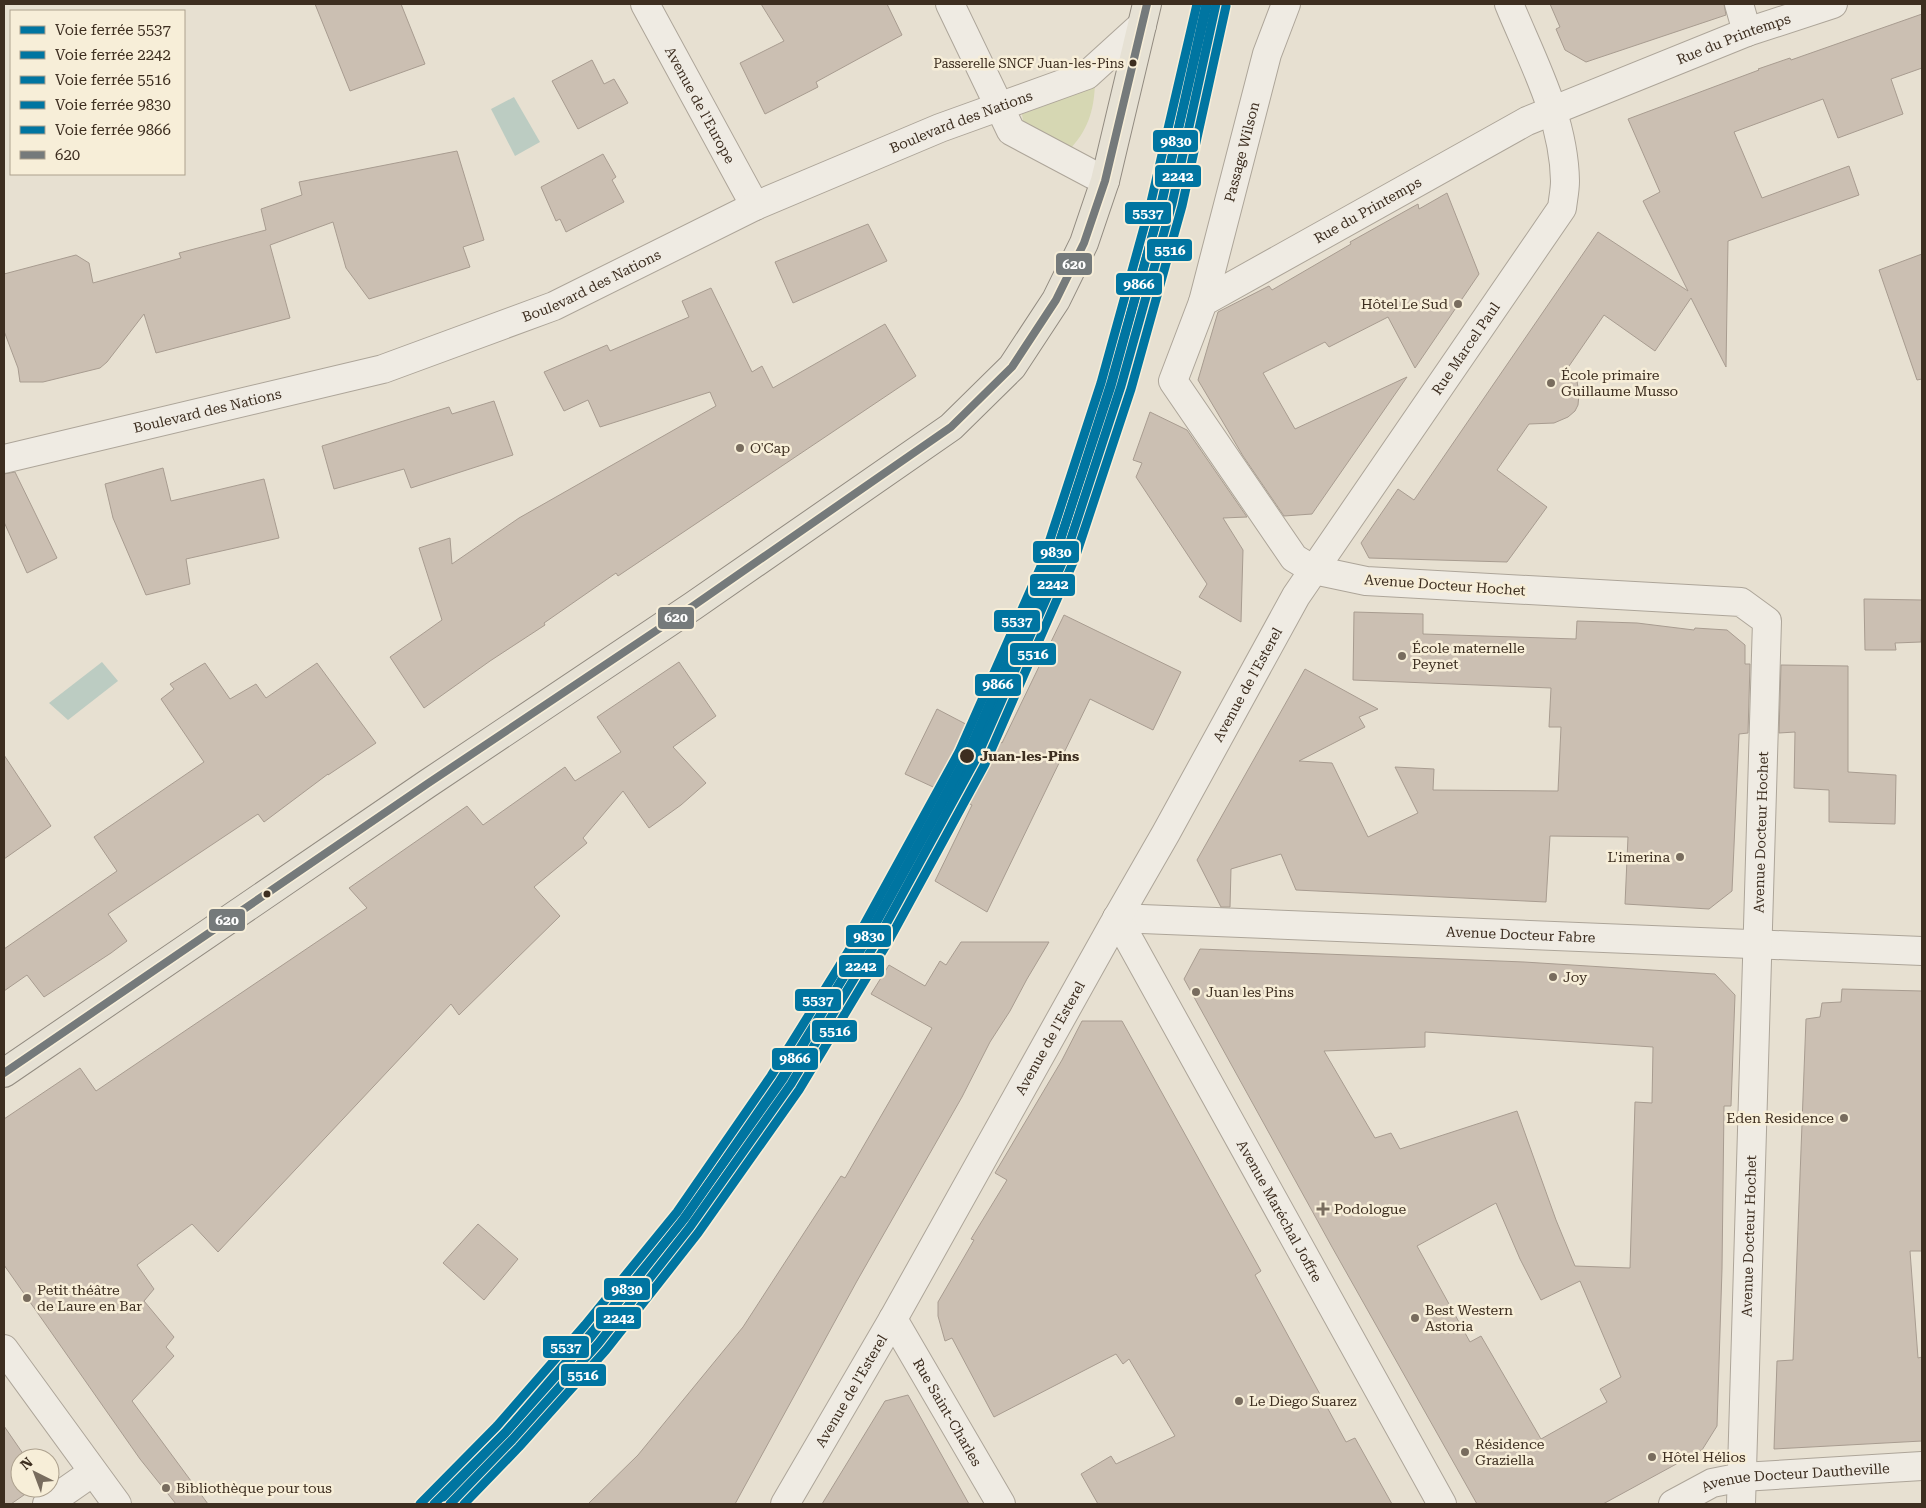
<svg xmlns="http://www.w3.org/2000/svg" width="1926" height="1508" font-family="'Roboto Serif',serif">
<style>
.green{fill:#d6d7b3}
.water{fill:#bcccc2}
.building{fill:#cbbfb2;stroke:#a89c90;fill-rule:evenodd}
.lines{fill:none;stroke-linecap:round;stroke-linejoin:round}
.minor-casing{stroke:#ada599;stroke-width:30}
.major-casing{stroke:#928b80;stroke-width:30}
.minor{stroke:#efebe3;stroke-width:28}
.major{stroke:#e6e1d4;stroke-width:28}
.bus-1-casing{stroke:#f7eed8;stroke-width:11}
.bus-1{stroke:#757a7b;stroke-width:8}
.rail-1-casing{stroke:#f7eed8;stroke-width:12}
.rail-2-casing{stroke:#f7eed8;stroke-width:12}
.rail-3-casing{stroke:#f7eed8;stroke-width:12}
.rail-4-casing{stroke:#f7eed8;stroke-width:12}
.rail-5-casing{stroke:#f7eed8;stroke-width:12}
.rail-1{stroke:#0075a1;stroke-width:9}
.rail-2{stroke:#0075a1;stroke-width:9}
.rail-3{stroke:#0075a1;stroke-width:9}
.rail-4{stroke:#0075a1;stroke-width:9}
.rail-5{stroke:#0075a1;stroke-width:9}
.bus-dot{fill:#3d2e20;stroke:#f7eed8;stroke-width:2}
.poi-dot{fill:#786c5e;stroke:#f7eed8;stroke-width:2}
.labels{text-anchor:middle;stroke-width:5;stroke-linejoin:round;paint-order:stroke}
.bus-label{font-size:13px;fill:#3d2e20;stroke:#f7eed8;text-anchor:end}
.street-label{font-size:14px;fill:#3d2e20;stroke:#f7eed8}
.poi-label{font-size:14px;fill:#3d2e20;stroke:#f7eed8;text-anchor:start}
.stop-label{font-size:14px;font-weight:bold;fill:#3d2e20;stroke:#f7eed8;text-anchor:start}
.line-badge{stroke:#f7eed8;stroke-width:2}
.badge-label{font-size:14px;text-anchor:middle;font-weight:bold;fill:#fff}
</style>
<rect width="100%" height="100%" fill="#e7e0d1"/>
<path class="green" d="M 1095,83 C 1094,111 1088,131 1068,151 L 1024,128 L 1022,114 L 1044,106 Z"/>
<g class="water">
<polygon points="514,97 540,142 515,156 491,109"/>
<polygon points="102,662 118,681 68,720 49,703"/>
</g>
<g class="building">
<polygon points="315,4 401,4 425,64 350,91"/>
<polygon points="761,4 887,4 902,35 816,82 818,87 765,114 740,63 784,41"/>
<polygon points="1550,4 1724,4 1726,15 1586,62 1565,50 1556,29 1560,27"/>
<polygon points="1922,14 1922,68 1891,79 1903,114 1838,138 1823,99 1734,132 1762,198 1849,166 1859,195 1728,241 1726,367 1691,298 1655,351 1604,315 1567,369 1577,381 1579,394 1578,405 1575,411 1568,417 1554,423 1529,424 1497,470 1547,507 1507,562 1369,558 1361,543 1398,489 1414,500 1598,232 1688,291 1643,201 1660,192 1628,119 1759,70 1758,69 1790,58 1791,60"/>
<polygon points="592,60 604,84 614,79 628,103 578,129 552,81"/>
<polygon points="457,151 484,240 463,247 470,267 369,299 346,268 333,222 270,245 290,318 156,353 144,314 107,362 100,368 43,382 20,382 18,368 4,331 4,274 76,255 89,263 93,283 181,258 179,253 266,230 261,209 302,195 299,182"/>
<polygon points="603,154 616,177 612,180 624,202 566,232 560,219 556,221 541,187"/>
<polygon points="1447,193 1479,274 1415,368 1388,317 1329,347 1325,342 1263,373 1295,429 1407,377 1312,514 1284,516 1243,456 1198,380 1218,312 1269,286 1272,290 1351,244 1350,242 1418,204 1419,209"/>
<polygon points="868,224 887,261 793,303 775,262"/>
<polygon points="1922,254 1922,379 1917,380 1879,270"/>
<polygon points="711,288 752,372 762,366 773,388 885,324 916,376 618,576 616,573 544,623 545,625 490,661 424,708 390,657 442,620 419,548 450,538 452,564 519,518 716,406 710,392 600,427 588,400 564,411 544,372 607,345 610,351 689,317 682,301"/>
<polygon points="494,401 513,455 411,488 404,469 334,489 322,446 449,407 452,414"/>
<polygon points="1150,412 1187,430 1247,517 1223,518 1243,550 1241,622 1199,597 1207,584 1136,477 1142,463 1133,460"/>
<polygon points="163,468 171,501 264,479 279,538 186,559 190,584 146,595 113,518 105,484"/>
<polygon points="15,472 57,558 27,573 4,522 4,474"/>
<polygon points="1864,599 1922,600 1921,642 1895,643 1896,650 1865,650"/>
<polygon points="1354,612 1423,614 1423,634 1576,639 1577,621 1637,623 1694,630 1695,628 1727,630 1745,645 1745,664 1750,664 1748,733 1739,734 1732,891 1709,909 1625,904 1628,837 1550,836 1546,902 1296,890 1281,854 1231,869 1230,907 1221,907 1197,860 1305,669 1378,709 1359,717 1365,727 1299,761 1332,763 1368,837 1418,813 1395,767 1434,769 1433,790 1558,791 1561,727 1549,727 1551,688 1353,680"/>
<polygon points="1064,615 1181,672 1153,730 1090,699 987,912 935,881 972,805 905,774 937,709 1002,743"/>
<polygon points="679,662 716,716 673,747 706,783 681,805 649,828 623,791 583,838 587,843 534,887 560,916 459,1015 451,1004 218,1252 192,1224 137,1265 154,1289 144,1301 174,1337 166,1347 174,1356 132,1401 208,1504 176,1504 140,1459 4,1265 4,1119 80,1068 96,1091 367,908 349,888 467,806 483,825 565,767 575,781 621,752 597,717"/>
<polygon points="205,663 230,699 256,684 266,698 317,663 376,743 328,775 328,774 264,822 258,814 108,914 127,941 111,953 44,997 27,975 4,991 4,949 117,871 94,837 204,762 161,699 174,689 170,684"/>
<polygon points="1781,665 1848,666 1848,772 1896,775 1895,824 1829,822 1829,790 1794,788 1795,732 1779,733"/>
<polygon points="4,755 51,826 4,859"/>
<polygon points="961,942 1049,942 1027,979 1010,1011 990,1042 962,1097 857,1281 735,1504 588,1504 638,1455 743,1327 841,1176 845,1178 932,1028 871,994 889,965 925,986 940,961 946,965"/>
<path d="M 1200,949 L 1524,962 L 1715,974 L 1735,995 L 1731,1106 L 1724,1106 L 1722,1269 L 1717,1426 L 1702,1450 L 1603,1504 L 1477,1504 L 1332,1247 L 1184,979 ZM 1425,1032 L 1653,1047 L 1652,1103 L 1635,1102 L 1630,1268 L 1575,1266 L 1556,1220 L 1517,1111 L 1400,1149 L 1391,1133 L 1375,1138 L 1324,1051 L 1425,1047 ZM 1496,1203 L 1520,1259 L 1541,1300 L 1580,1281 L 1621,1377 L 1600,1389 L 1607,1402 L 1541,1439 L 1481,1336 L 1470,1342 L 1417,1246 Z"/>
<polygon points="1842,989 1922,991 1922,1251 1910,1251 1918,1358 1922,1357 1922,1441 1774,1449 1777,1361 1793,1360 1806,1019 1820,1017 1822,1003 1841,1002"/>
<polygon points="1082,1021 1122,1021 1261,1271 1255,1275 1346,1442 1355,1438 1392,1504 1098,1504 1081,1474 1111,1456 1116,1464 1175,1436 1129,1359 1123,1364 1116,1354 994,1417 952,1338 945,1341 938,1316 938,1302 974,1240 971,1239 1007,1180 995,1173 1062,1060"/>
<polygon points="478,1224 518,1259 484,1300 443,1263"/>
<polygon points="908,1395 969,1504 822,1504 885,1401"/>
<polygon points="4,1426 26,1458 20,1458 20,1488 34,1488 11,1504 4,1504"/>
</g>
<g class="lines">
<g class="minor-casing">
<g id="minor">
<path id="s1" d="M 645,4 L 755,206"/>
<polyline points="950,4 1011,131 1105,181"/>
<polyline points="1739,4 1747,32"/>
<path id="s2" d="M 1203,302 L 1267,54 L 1286,4"/>
<path id="s3" d="M 4,459 L 383,369 L 554,306 L 755,206 L 940,128 L 1087,75 L 1142,25"/>
<path id="s4" d="M 1117,918 L 1922,951"/>
<path id="s5" d="M 1117,918 L 1442,1504"/>
<path id="s6" d="M 893,1319 L 1001,1504"/>
<polyline points="4,1349 117,1504"/>
<polyline points="47,1504 93,1472"/>
<path id="s7" d="M 785,1504 L 893,1319 L 1112,927 L 1166,833 L 1296,596 L 1562,208 C 1563,199 1565,190 1565,181 C 1564,118 1532,60 1509,4"/>
<path id="s8" d="M 1673,1504 L 1712,1483 L 1742,1477 L 1922,1466"/>
<path id="s9" d="M 1741,1504 L 1767,621 L 1741,602 L 1366,581 L 1314,570 L 1294,558 L 1173,381 L 1203,302 L 1527,121 L 1747,32 L 1833,4"/>
</g>
</g>
<g class="major-casing">
<polyline id="major" points="4,1073 427,784 693,606 951,427 1012,367 1056,300 1084,243 1105,181 1147,4"/>
</g>
<use href="#minor" class="minor"/>
<use href="#major" class="major"/>
<g class="bus-1-casing">
<polyline id="bus-1" points="4,1073 427,784 693,606 951,427 1012,367 1056,300 1084,243 1105,181 1147,4"/>
</g>
<use href="#bus-1" class="bus-1"/>
<g class="rail-1-casing">
<polyline id="rail-1" points="420,1504 497,1426 585,1325 677,1212 771,1076 858,936 959,752 1042,564 1101,383 1151,202 1197,4"/>
</g>
<g class="rail-2-casing">
<polyline id="rail-2" points="450,1504 512,1440 598,1344 690,1227 791,1084 879,937 976,759 1066,554 1121,386 1172,204 1216,4"/>
</g>
<g class="rail-3-casing">
<polyline id="rail-3" points="464,1504 519,1447 606,1350 698,1233 799,1090 888,942 985,764 1075,558 1131,389 1182,206 1226,6"/>
</g>
<g class="rail-4-casing">
<polyline id="rail-4" points="434,1504 505,1433 593,1331 685,1218 779,1082 866,941 968,757 1051,568 1111,386 1161,204 1207,6"/>
</g>
<g class="rail-5-casing">
<polyline id="rail-5" points="443,1497 505,1433 590,1338 682,1221 783,1079 870,932 967,755 1057,550 1111,383 1162,202 1206,4"/>
</g>
<use href="#rail-1" class="rail-1"/>
<use href="#rail-2" class="rail-2"/>
<use href="#rail-3" class="rail-3"/>
<use href="#rail-4" class="rail-4"/>
<use href="#rail-5" class="rail-5"/>
</g>
<g class="bus-dot">
<circle cx="1133" cy="63" r="4.5"/>
<circle cx="967" cy="756" r="8"/>
<circle cx="267" cy="894" r="4.5"/>
</g>
<g class="poi-dot">
<circle cx="1458" cy="304" r="5"/>
<circle cx="1551" cy="383" r="5"/>
<circle cx="740" cy="448" r="5"/>
<circle cx="1402" cy="656" r="5"/>
<circle cx="1680" cy="857" r="5"/>
<circle cx="1553" cy="977" r="5"/>
<circle cx="1196" cy="992" r="5"/>
<circle cx="1844" cy="1118" r="5"/>
<path d="M1320.5 1201.5h5v5h5v5h-5v5h-5v-5h-5v-5h5z"/>
<circle cx="27" cy="1298" r="5"/>
<circle cx="1415" cy="1318" r="5"/>
<circle cx="1239" cy="1401" r="5"/>
<circle cx="1465" cy="1452" r="5"/>
<circle cx="1652" cy="1457" r="5"/>
<circle cx="166" cy="1488" r="5"/>
</g>
<g class="labels">
<g class="bus-label">
<text x="1124" y="68">Passerelle SNCF Juan-les-Pins</text>
</g>
<g class="street-label">
<text dy="5" stroke="none"><textPath href="#s9" startOffset="2260">Rue du Printemps</textPath></text>
<text dy="5" stroke="none"><textPath href="#s1" startOffset="115">Avenue de l'Europe</textPath></text>
<text dy="5" stroke="none"><textPath href="#s3" startOffset="1019">Boulevard des Nations</textPath></text>
<text dy="5" stroke="none"><textPath href="#s2" startOffset="155">Passage Wilson</textPath></text>
<text dy="5" stroke="none"><textPath href="#s9" startOffset="1855">Rue du Printemps</textPath></text>
<text dy="5" stroke="none"><textPath href="#s3" startOffset="614">Boulevard des Nations</textPath></text>
<text dy="5" stroke="none"><textPath href="#s7" startOffset="1342">Rue Marcel Paul</textPath></text>
<text dy="5" stroke="none"><textPath href="#s3" startOffset="209">Boulevard des Nations</textPath></text>
<text transform="translate(1445 585) rotate(4)" y="5">Avenue Docteur Hochet</text>
<text dy="5" stroke="none"><textPath href="#s7" startOffset="941">Avenue de l'Esterel</textPath></text>
<text dy="5" stroke="none"><textPath href="#s9" startOffset="672">Avenue Docteur Hochet</textPath></text>
<text dy="5" stroke="none"><textPath href="#s4" startOffset="404">Avenue Docteur Fabre</textPath></text>
<text dy="5" stroke="none"><textPath href="#s7" startOffset="536">Avenue de l'Esterel</textPath></text>
<text dy="5" stroke="none"><textPath href="#s5" startOffset="335">Avenue Maréchal Joffre</textPath></text>
<text dy="5" stroke="none"><textPath href="#s9" startOffset="268">Avenue Docteur Hochet</textPath></text>
<text dy="5" stroke="none"><textPath href="#s7" startOffset="131">Avenue de l'Esterel</textPath></text>
<text dy="5" stroke="none"><textPath href="#s6" startOffset="108">Rue Saint-Charles</textPath></text>
<text dy="5" stroke="none"><textPath href="#s8" startOffset="128">Avenue Docteur Dautheville</textPath></text>
</g>
<g class="poi-label">
<text x="1448" y="309" text-anchor="end">Hôtel Le Sud</text>
<text x="1561" y="380">École primaire<tspan x="1561" dy="16">Guillaume Musso</tspan></text>
<text x="750" y="453">O'Cap</text>
<text x="1412" y="653">École maternelle<tspan x="1412" dy="16">Peynet</tspan></text>
<text x="1670" y="862" text-anchor="end">L'imerina</text>
<text x="1563" y="982">Joy</text>
<text x="1206" y="997">Juan les Pins</text>
<text x="1834" y="1123" text-anchor="end">Eden Residence</text>
<text x="1334" y="1214">Podologue</text>
<text x="37" y="1295">Petit théâtre<tspan x="37" dy="16">de Laure en Bar</tspan></text>
<text x="1425" y="1315">Best Western<tspan x="1425" dy="16">Astoria</tspan></text>
<text x="1249" y="1406">Le Diego Suarez</text>
<text x="1475" y="1449">Résidence<tspan x="1475" dy="16">Graziella</tspan></text>
<text x="1662" y="1462">Hôtel Hélios</text>
<text x="176" y="1493">Bibliothèque pour tous</text>
</g>
<g class="stop-label">
<text x="980" y="761">Juan-les-Pins</text>
</g>
</g>
<g class="line-badge">
<rect x="1152" y="129" width="47" height="24" rx="5" fill="#0075a1"/>
<rect x="1154" y="164" width="48" height="24" rx="5" fill="#0075a1"/>
<rect x="1124" y="201" width="48" height="24" rx="5" fill="#0075a1"/>
<rect x="1146" y="238" width="47" height="24" rx="5" fill="#0075a1"/>
<rect x="1055" y="252" width="38" height="24" rx="5" fill="#757a7b"/>
<rect x="1115" y="272" width="48" height="24" rx="5" fill="#0075a1"/>
<rect x="1032" y="540" width="48" height="24" rx="5" fill="#0075a1"/>
<rect x="1029" y="573" width="47" height="24" rx="5" fill="#0075a1"/>
<rect x="657" y="606" width="38" height="24" rx="5" fill="#757a7b"/>
<rect x="993" y="609" width="48" height="24" rx="5" fill="#0075a1"/>
<rect x="1009" y="642" width="48" height="24" rx="5" fill="#0075a1"/>
<rect x="974" y="673" width="48" height="24" rx="5" fill="#0075a1"/>
<rect x="208" y="908" width="38" height="24" rx="5" fill="#757a7b"/>
<rect x="845" y="924" width="47" height="24" rx="5" fill="#0075a1"/>
<rect x="838" y="954" width="47" height="24" rx="5" fill="#0075a1"/>
<rect x="794" y="988" width="48" height="24" rx="5" fill="#0075a1"/>
<rect x="811" y="1019" width="47" height="24" rx="5" fill="#0075a1"/>
<rect x="771" y="1047" width="48" height="24" rx="5" fill="#0075a1"/>
<rect x="603" y="1277" width="48" height="24" rx="5" fill="#0075a1"/>
<rect x="595" y="1306" width="47" height="24" rx="5" fill="#0075a1"/>
<rect x="542" y="1335" width="48" height="24" rx="5" fill="#0075a1"/>
<rect x="560" y="1363" width="47" height="24" rx="5" fill="#0075a1"/>
</g>
<g class="badge-label">
<text x="1176" y="146">9830</text>
<text x="1178" y="181">2242</text>
<text x="1148" y="218">5537</text>
<text x="1170" y="255">5516</text>
<text x="1074" y="269">620</text>
<text x="1139" y="289">9866</text>
<text x="1056" y="557">9830</text>
<text x="1053" y="589">2242</text>
<text x="676" y="622">620</text>
<text x="1017" y="626">5537</text>
<text x="1033" y="659">5516</text>
<text x="998" y="689">9866</text>
<text x="227" y="925">620</text>
<text x="869" y="941">9830</text>
<text x="861" y="971">2242</text>
<text x="818" y="1005">5537</text>
<text x="835" y="1036">5516</text>
<text x="795" y="1063">9866</text>
<text x="627" y="1294">9830</text>
<text x="619" y="1323">2242</text>
<text x="566" y="1352">5537</text>
<text x="583" y="1380">5516</text>
</g>
<rect width="1926" height="1508" fill="none" stroke="#3d2e20" stroke-width="10"/>
<rect x="10" y="10" width="175" height="165" fill="#f7eed8" stroke="#ada18e"/>
<rect x="20" y="26" width="25" height="8" fill="#0075a1" stroke="#ada18e"/>
<text x="55" y="35" font-size="15" fill="#3d2e20">Voie ferrée 5537</text>
<rect x="20" y="51" width="25" height="8" fill="#0075a1" stroke="#ada18e"/>
<text x="55" y="60" font-size="15" fill="#3d2e20">Voie ferrée 2242</text>
<rect x="20" y="76" width="25" height="8" fill="#0075a1" stroke="#ada18e"/>
<text x="55" y="85" font-size="15" fill="#3d2e20">Voie ferrée 5516</text>
<rect x="20" y="101" width="25" height="8" fill="#0075a1" stroke="#ada18e"/>
<text x="55" y="110" font-size="15" fill="#3d2e20">Voie ferrée 9830</text>
<rect x="20" y="126" width="25" height="8" fill="#0075a1" stroke="#ada18e"/>
<text x="55" y="135" font-size="15" fill="#3d2e20">Voie ferrée 9866</text>
<rect x="20" y="151" width="25" height="8" fill="#757a7b" stroke="#ada18e"/>
<text x="55" y="160" font-size="15" fill="#3d2e20">620</text>
<g transform="translate(35 1473) rotate(318)"><circle r="24" fill="#f7eed8" stroke="#ada18e"/>
<path d="M0-4L9 19L0 12L-9 19Z" fill="#786c5e"/>
<text y="-8" font-size="14" font-weight="bold" text-anchor="middle" fill="#3d2e20">N</text>
</g>
</svg>
